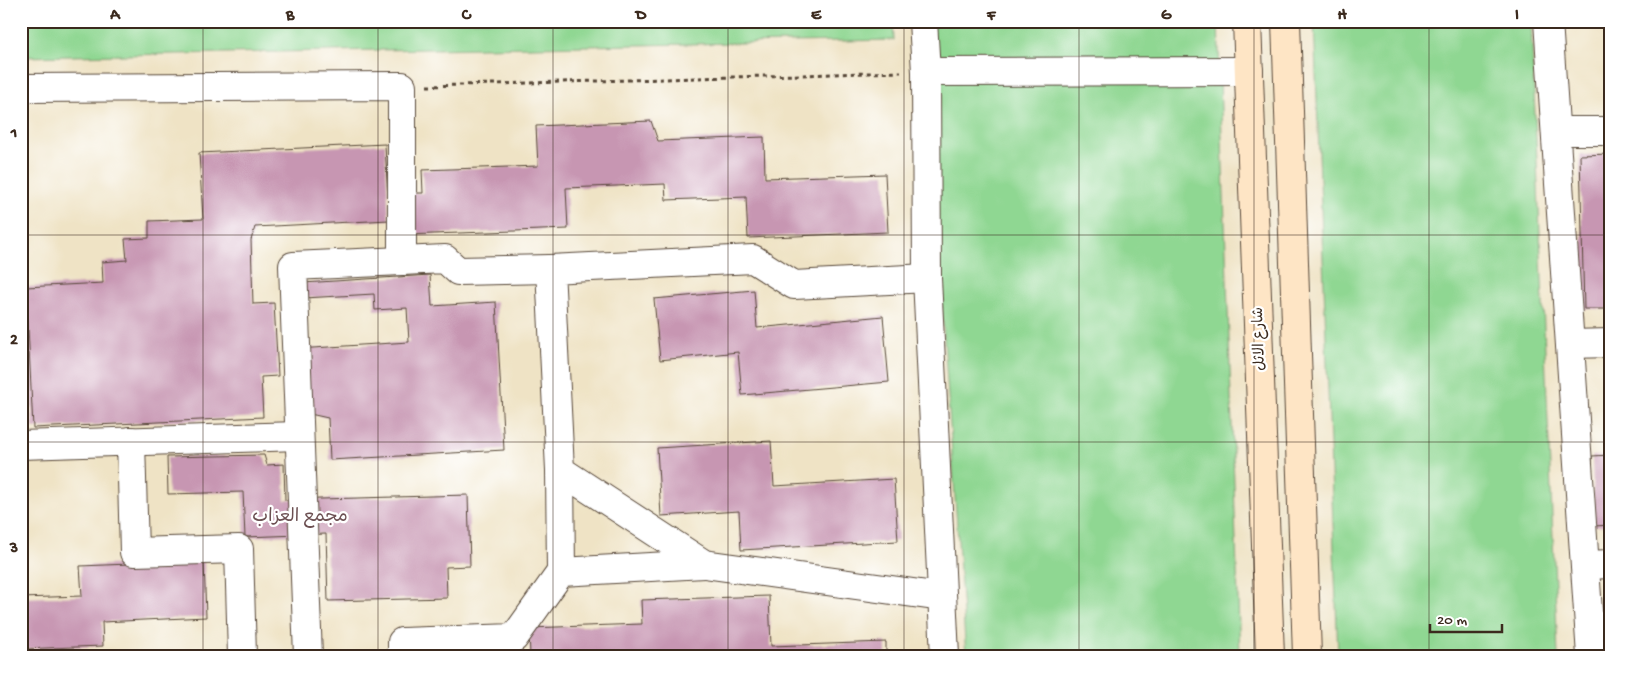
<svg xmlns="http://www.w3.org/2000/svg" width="1632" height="677" font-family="'Gochi Hand','Playpen Sans Arabic',sans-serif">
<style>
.grass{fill:#8fd792;stroke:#658058}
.building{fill:#c796b2}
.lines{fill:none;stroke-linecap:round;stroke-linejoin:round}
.street-casing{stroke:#564637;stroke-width:30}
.secondary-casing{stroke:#564637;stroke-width:30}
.path{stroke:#564637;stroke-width:3;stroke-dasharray:4 4;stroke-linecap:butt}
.street{stroke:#fff;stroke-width:28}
.secondary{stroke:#fee5c5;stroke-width:28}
.grid{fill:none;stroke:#3b2a1e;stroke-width:1;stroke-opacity:0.55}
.labels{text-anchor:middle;stroke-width:4.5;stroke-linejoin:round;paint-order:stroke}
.street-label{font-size:15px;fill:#3b2a1e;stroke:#fff}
.quarter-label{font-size:18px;fill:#6c5052;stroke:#fff}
.neatline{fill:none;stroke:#3b2a1e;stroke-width:2}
.grid-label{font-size:16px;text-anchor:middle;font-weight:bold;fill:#3b2a1e}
</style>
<rect width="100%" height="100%" fill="#fff"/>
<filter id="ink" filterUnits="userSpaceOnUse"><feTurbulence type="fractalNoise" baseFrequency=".02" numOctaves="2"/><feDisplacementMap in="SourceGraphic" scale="10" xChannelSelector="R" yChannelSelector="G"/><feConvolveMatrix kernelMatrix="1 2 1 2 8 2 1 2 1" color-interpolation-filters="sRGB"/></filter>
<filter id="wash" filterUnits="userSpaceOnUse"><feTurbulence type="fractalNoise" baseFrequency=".0096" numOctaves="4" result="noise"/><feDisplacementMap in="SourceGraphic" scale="20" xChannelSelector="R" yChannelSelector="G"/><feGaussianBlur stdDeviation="1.12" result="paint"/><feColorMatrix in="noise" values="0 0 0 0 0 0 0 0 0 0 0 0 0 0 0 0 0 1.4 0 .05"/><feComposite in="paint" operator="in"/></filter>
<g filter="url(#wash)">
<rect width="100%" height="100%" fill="#efe3c5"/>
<g class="grass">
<polygon points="21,21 893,21 894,40 21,57"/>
<polygon points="922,21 1218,21 1240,656 966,656"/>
<polygon points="1314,21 1531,21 1558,656 1338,656"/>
</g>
<g id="blocks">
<g class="building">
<polygon points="1562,21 1611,21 1611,26 1562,28"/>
<polygon points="651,121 658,141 764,137 765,178 885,174 888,232 748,238 746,197 666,200 665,184 566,188 568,229 406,235 405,193 423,193 422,170 538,166 536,126"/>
<polygon points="385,144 389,220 255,227 251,240 253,304 274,303 278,376 261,377 263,417 33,428 26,287 103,283 102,262 127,260 125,239 149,238 149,221 203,219 199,153"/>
<polygon points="1611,154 1611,309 1584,309 1580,155"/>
<polygon points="430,275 432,306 496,302 504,450 330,460 328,418 301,412 297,349 409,342 407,308 375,310 374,294 304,298 303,283"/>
<polygon points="754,290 757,328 883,316 889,382 742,395 738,352 660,360 654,299"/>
<polygon points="771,441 774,486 894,479 898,541 741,550 739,511 661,516 657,448"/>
<polygon points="264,455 267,465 284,464 285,500 468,495 470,566 446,567 447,598 328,601 326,534 245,537 243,492 168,494 167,457"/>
<polygon points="1611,455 1611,525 1594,526 1592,456"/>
<polygon points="204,561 206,617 102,622 103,646 21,649 21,598 82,596 80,566"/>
<polygon points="769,596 771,646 886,642 886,656 530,656 529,628 642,624 641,600"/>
</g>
</g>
</g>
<g filter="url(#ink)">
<use href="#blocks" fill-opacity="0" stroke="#564637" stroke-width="1"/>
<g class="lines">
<g class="street-casing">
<g id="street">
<polyline points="923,21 926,72 927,278 945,656"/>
<polyline points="1548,21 1591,656"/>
<polyline points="926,72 1249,71"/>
<polyline points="21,88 402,86 402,261"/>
<polyline points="1556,131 1611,131"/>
<polyline points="927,278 794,285 753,259 550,269 560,470 704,564 942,597"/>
<polyline points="1570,344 1611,343"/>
<polyline points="131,441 134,552 239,549 242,656"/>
<polyline points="21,445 298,436"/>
<polyline points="560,470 561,572"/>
<polyline points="1585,565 1611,564"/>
<polyline points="308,656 293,266 445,259 458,271 550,269"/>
<polyline points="402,656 402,642 514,638 561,572 704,564"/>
</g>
</g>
<g class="secondary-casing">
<g id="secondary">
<polyline points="1247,21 1270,656"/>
<polyline points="1286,21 1307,656"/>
</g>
</g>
<polyline class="path" points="427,86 901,72"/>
<use href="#street" class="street"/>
<use href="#secondary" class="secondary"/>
</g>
</g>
<path class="grid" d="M 203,21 L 203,656M 378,21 L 378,656M 553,21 L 553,656M 728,21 L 728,656M 904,21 L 904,656M 1079,21 L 1079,656M 1254,21 L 1254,656M 1429,21 L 1429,656M 21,235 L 1611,235M 21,442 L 1611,442"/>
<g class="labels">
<g class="street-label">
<text transform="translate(1258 339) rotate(-92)" y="5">شارع الاثل</text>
</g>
<g class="quarter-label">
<text x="300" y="521">مجمع العزاب</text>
</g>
</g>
<rect width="1632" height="677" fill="none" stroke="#fff" stroke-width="55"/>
<path d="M1430 624v8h72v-8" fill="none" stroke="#3b2a1e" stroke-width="2.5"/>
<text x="1437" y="624" font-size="15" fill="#3b2a1e" stroke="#ffffff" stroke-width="4" paint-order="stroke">20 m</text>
<rect x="28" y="28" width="1576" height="622" class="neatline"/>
<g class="grid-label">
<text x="115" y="19">A</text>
<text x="290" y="19">B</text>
<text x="466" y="19">C</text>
<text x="641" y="19">D</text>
<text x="816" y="19">E</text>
<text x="991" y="19">F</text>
<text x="1166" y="19">G</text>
<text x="1342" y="19">H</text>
<text x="1517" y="19">I</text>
<text x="14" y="137">1</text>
<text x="14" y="344">2</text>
<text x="14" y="552">3</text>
</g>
</svg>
